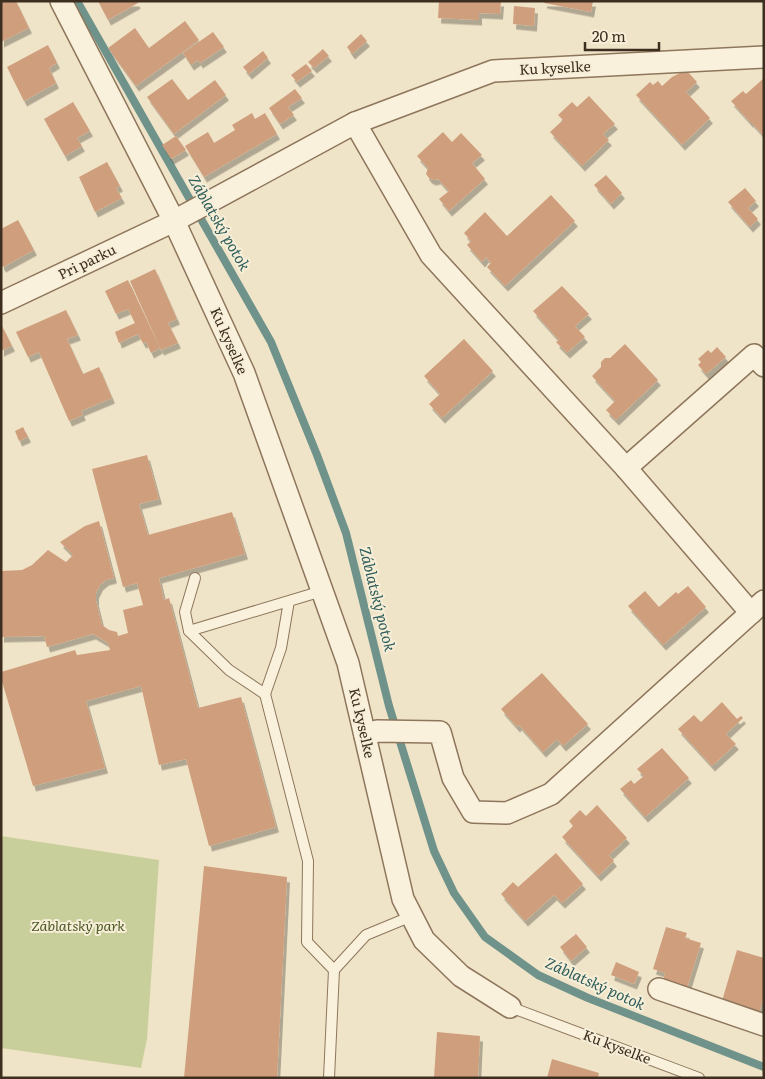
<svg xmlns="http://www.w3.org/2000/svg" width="765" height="1079" font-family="Literata,serif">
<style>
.green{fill:#c9cf9b}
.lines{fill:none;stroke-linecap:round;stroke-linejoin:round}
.stream{stroke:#6f938a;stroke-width:8}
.building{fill:#cf9f7d;filter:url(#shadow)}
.service-casing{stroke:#8d765c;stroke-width:12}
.minor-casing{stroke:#8d765c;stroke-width:24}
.service{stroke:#faf1dc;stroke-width:10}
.minor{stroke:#faf1dc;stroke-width:21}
.labels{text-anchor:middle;stroke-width:4;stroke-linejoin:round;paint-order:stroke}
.street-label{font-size:14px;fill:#3d2e20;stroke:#f7eed8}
.park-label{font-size:14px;font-style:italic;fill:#4d5a26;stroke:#f7eed8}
.water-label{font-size:15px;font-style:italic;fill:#2f5d5a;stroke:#f7eed8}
</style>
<defs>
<filter id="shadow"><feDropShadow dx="3" dy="5.5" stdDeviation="0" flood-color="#0004"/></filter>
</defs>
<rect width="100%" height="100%" fill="#f0e4c8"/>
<polygon class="green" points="1,836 159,860 147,1039 141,1068 1,1048"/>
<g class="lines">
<polyline class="stream" points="77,1 271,342 317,455 346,533 389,706 434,851 454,893 485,937 538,975 588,998 764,1067"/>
</g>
<g class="building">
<polygon points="1,1 16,1 29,28 1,42"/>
<polygon points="98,1 136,1 138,3 108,20"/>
<polygon points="439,1 501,1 500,14 479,13 479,20 438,18"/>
<polygon points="544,1 593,1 591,12 544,3"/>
<polygon points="514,6 535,8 534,26 513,24"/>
<polygon points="185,21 199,40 136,86 108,48 135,28 149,48"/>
<polygon points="213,32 224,47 200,63 198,60 191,65 183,53"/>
<polygon points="361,34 367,41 352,54 347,47"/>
<polygon points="48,45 57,63 49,68 56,83 24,101 7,67"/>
<polygon points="323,49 329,56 314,68 308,62"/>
<polygon points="263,51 268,58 249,74 243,67"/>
<polygon points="306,64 312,71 297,82 291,75"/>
<polygon points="684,71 687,71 697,82 686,92 710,118 682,145 636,95 650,82 653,85 658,81 662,86 672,77"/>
<polygon points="764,78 764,136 751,122 750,122 731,101 743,91 746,94"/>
<polygon points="172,79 188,100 215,80 226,95 174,134 147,97"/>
<polygon points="295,89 302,98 288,107 294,115 280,124 269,108"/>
<polygon points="589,96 615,124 603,134 609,140 582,166 550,132 563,120 558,115 572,102 577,107"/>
<polygon points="73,102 90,131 77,138 82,146 65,156 44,119"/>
<polygon points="252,113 255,119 265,113 277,134 204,177 185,146 208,132 214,143 235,130 232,125"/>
<polygon points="443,132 452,142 461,133 482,155 472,163 485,179 449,211 439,199 449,191 438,179 433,180 429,178 426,174 428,168 417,156"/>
<polygon points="176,136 186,150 171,159 162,145"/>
<polygon points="107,162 120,186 116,188 122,198 95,212 79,177"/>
<polygon points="606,175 622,193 611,204 594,185"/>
<polygon points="745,188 756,201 748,208 758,219 750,227 728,202"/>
<polygon points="551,195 575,221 505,286 487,267 491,263 486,257 482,262 467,245 471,241 464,233 485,212 507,236"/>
<polygon points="18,220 34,250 3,267 1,264 1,229"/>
<polygon points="155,269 177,319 168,323 178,343 161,350 130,281"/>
<polygon points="128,280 160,348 151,353 146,342 143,343 138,334 119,343 115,332 135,323 128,309 116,314 105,291"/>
<polygon points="562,286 589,314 575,326 585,337 567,353 556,342 559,340 533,311"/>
<polygon points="66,310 78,335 67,339 83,374 99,367 112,398 81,411 83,415 69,421 39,352 28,357 16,332"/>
<polygon points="1,324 12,346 1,351"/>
<polygon points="464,339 493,371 442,418 429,404 440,394 424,376"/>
<polygon points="625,344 658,380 616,420 606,410 615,401 592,376 601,367 601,362 605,358 610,358"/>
<polygon points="717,347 726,357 706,374 698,365 701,362 698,359 708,350 711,353"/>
<polygon points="23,427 28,437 19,441 15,431"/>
<polygon points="147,455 159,499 139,504 148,535 232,512 245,554 159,578 164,600 169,598 198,708 241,697 276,827 209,846 186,759 159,765 141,686 86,701 105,768 33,786 1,678 1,672 75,650 77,655 110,650 108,643 93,634 47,647 44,636 1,637 1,571 22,570 32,565 48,550 66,562 73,555 60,542 85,526 99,521 114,578 106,580 100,585 96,593 96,601 102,625 109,630 117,632 118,636 128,633 123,610 143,605 137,583 123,587 92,469"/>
<polygon points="688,586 706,607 663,645 628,606 645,591 659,607 676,592 678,594"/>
<polygon points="542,673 588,724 563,746 557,739 543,752 519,725 517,727 501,709"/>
<polygon points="722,702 737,719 741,716 743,718 726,734 736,744 712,766 678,729 694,715 701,722"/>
<polygon points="662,748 689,778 645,817 620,789 631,780 634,784 644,776 637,769"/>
<polygon points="597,805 627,838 609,855 614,861 598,876 562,837 573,826 569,821 580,810 586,816"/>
<polygon points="556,853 583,884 562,903 554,895 525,921 501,894 513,882 518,887"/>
<polygon points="204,866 287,877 277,1078 184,1078"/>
<polygon points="666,927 687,933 685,938 701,943 687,988 663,981 665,973 653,969"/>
<polygon points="576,934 587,947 571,961 560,947"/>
<polygon points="737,950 764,958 764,997 759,1012 722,1001"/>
<polygon points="616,962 639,972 634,984 611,975"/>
<polygon points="437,1032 480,1036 478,1078 434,1078"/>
<polygon points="552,1059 599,1073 598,1078 547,1078"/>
</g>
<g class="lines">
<g class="service-casing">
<g id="service">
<polyline points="289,601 281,648 265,694 229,670 189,631 322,591"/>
<polyline points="189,631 185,612 195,578"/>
<polyline points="265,694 308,861 307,942 334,970 366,935 412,916"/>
<polyline points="510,1007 699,1078"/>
<polyline points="329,1078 334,970"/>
</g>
</g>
<g class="minor-casing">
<g id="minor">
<polyline points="61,1 174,221 244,373 348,663 403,899 424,940 461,976 510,1007"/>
<polyline points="355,123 431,255 626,468 751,613"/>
<polyline points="1,303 174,221 355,123 493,71 764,57"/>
<polyline points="626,468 754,355 764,366"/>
<polyline points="365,735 377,731 440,732 453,778 473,812 507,813 551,794 764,601"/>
<polyline points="659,989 764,1025"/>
</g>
</g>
<use href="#service" class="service"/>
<use href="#minor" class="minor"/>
</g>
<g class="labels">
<g class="street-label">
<text transform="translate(555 68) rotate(-3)" y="5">Ku kyselke</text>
<text transform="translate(87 262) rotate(-26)" y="5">Pri parku</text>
<text transform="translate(229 341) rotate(66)" y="5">Ku kyselke</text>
<text transform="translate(362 723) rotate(77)" y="5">Ku kyselke</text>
<text transform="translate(617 1047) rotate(21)" y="5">Ku kyselke</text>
</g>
<g class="park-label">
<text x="78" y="931">Záblatský park</text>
</g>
<g class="water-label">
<text transform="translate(219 223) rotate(60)" y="5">Záblatský potok</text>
<text transform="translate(377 599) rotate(76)" y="5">Záblatský potok</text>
<text transform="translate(595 984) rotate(24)" y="5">Záblatský potok</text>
</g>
</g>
<rect width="765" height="1079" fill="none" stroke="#3d2e20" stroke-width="5"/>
<path d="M585 42v8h74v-8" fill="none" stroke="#3d2e20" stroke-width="2.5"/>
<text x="592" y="42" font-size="15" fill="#3d2e20" stroke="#f7eed8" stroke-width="4" paint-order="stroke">20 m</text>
</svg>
